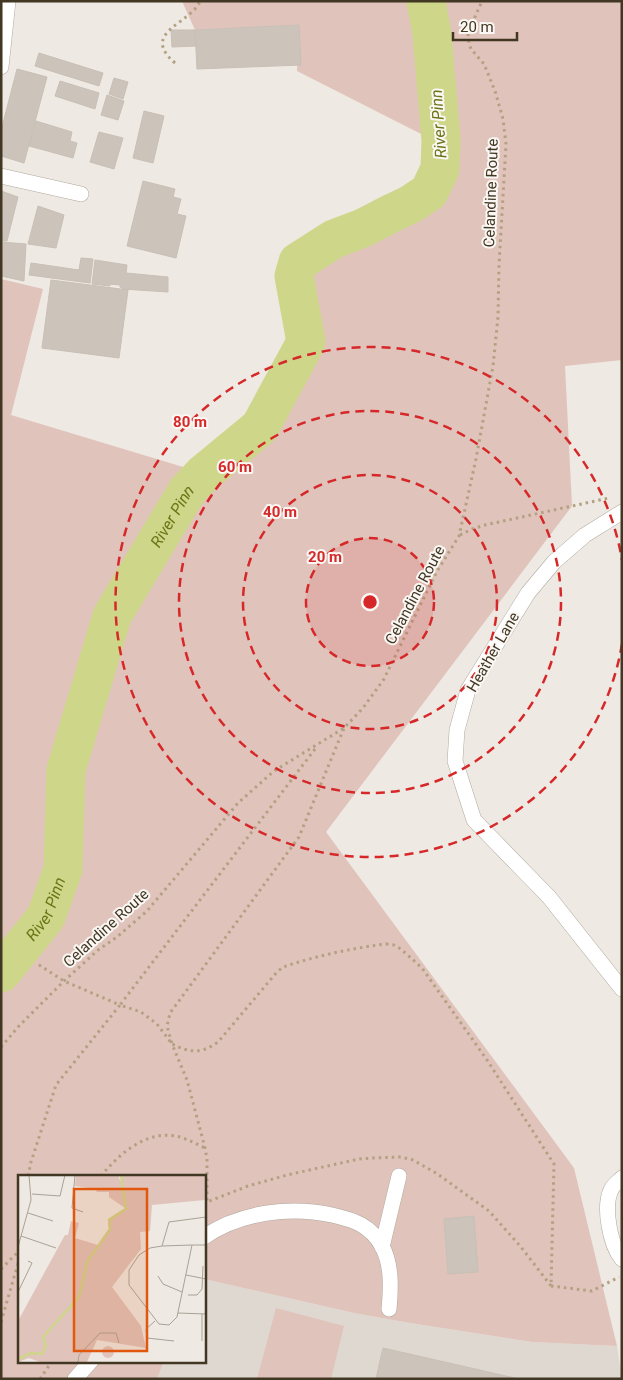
<svg xmlns="http://www.w3.org/2000/svg" width="623" height="1380" font-family="Roboto,sans-serif">
<style>
.built{fill:#ded8d1}
.green{fill:#e0c3bb}
.lines{fill:none;stroke-linecap:round;stroke-linejoin:round}
.river{stroke:#ced689;stroke-width:39}
.building{fill:#ccc4bb;stroke:#c8bfb5}
.minor-casing{stroke:#b0a99e;stroke-width:16}
.path{stroke:#b3a182;stroke-width:3;stroke-dasharray:2.5 4;stroke-linecap:butt}
.minor{stroke:#fff;stroke-width:15}
.ring{fill:none;stroke:#d62828;stroke-width:2.5;stroke-dasharray:9 6}
.labels{text-anchor:middle;stroke-width:4;stroke-linejoin:round;paint-order:stroke}
.street-label{font-size:15px;fill:#413722;stroke:#faf7f4}
.water-label{font-size:16px;font-style:italic;fill:#6b7617;stroke:#faf7f4}
.inset-river{fill:none;stroke:#ced689;stroke-width:2.5}
.inset-road{fill:none;stroke:#a9a296;stroke-width:1}
.view{fill:#e0570d;fill-opacity:0.15;stroke:#e0570d;stroke-width:2.5}
.inset-edge{fill:none;stroke:#413722;stroke-width:2.5}
.centre{fill:#d62828;stroke:#faf7f4;stroke-width:2.5}
.ring-label{font-size:15px;text-anchor:middle;font-weight:bold;fill:#d62828;stroke:#faf7f4;stroke-width:4;stroke-linejoin:round;paint-order:stroke}
</style>
<rect width="100%" height="100%" fill="#eee9e3"/>
<polygon class="built" points="204,1279 354,1313 410,1323 532,1342 617,1346 622,1379 157,1379 164,1361 204,1361"/>
<g class="green">
<polygon points="182,1 622,1 622,360 565,366 572,506 326,832 574,1168 617,1346 532,1342 410,1323 354,1313 204,1279 204,1176 19,1176 19,1361 164,1361 157,1379 1,1379 1,279 43,289 11,415 203,473 243,431 255,421 299,342 286,281 293,256 423,187 433,164 431,139 297,71 299,25 195,30"/>
<polygon points="276,1308 344,1326 331,1379 257,1379"/>
</g>
<g class="lines">
<path class="river" id="s1" d="M 1,973 L 46,917 L 63,869 L 66,770 L 112,616 L 187,491 L 203,474 L 260,427 L 306,342 L 294,276 L 298,262 L 334,239 L 363,228 L 390,214 L 411,204 L 429,192 L 440,169 L 441,140 L 432,34 L 426,1"/>
</g>
<g class="building">
<polygon points="299,25 301,65 197,69 195,30"/>
<polygon points="171,30 195,30 196,46 172,47"/>
<polygon points="39,53 103,73 99,86 35,66"/>
<polygon points="17,69 47,77 24,163 1,156 1,131"/>
<polygon points="114,78 128,82 123,99 109,94"/>
<polygon points="60,81 99,93 95,109 55,96"/>
<polygon points="107,95 124,101 118,120 101,115"/>
<polygon points="144,111 164,116 153,163 133,158"/>
<polygon points="36,121 72,132 70,141 77,143 73,158 29,146"/>
<polygon points="99,132 123,138 114,169 90,162"/>
<polygon points="143,181 175,189 173,197 181,199 177,214 186,216 176,258 127,246"/>
<polygon points="1,191 18,197 7,241 1,241"/>
<polygon points="38,206 64,215 56,248 28,244"/>
<polygon points="1,242 26,244 24,281 1,276"/>
<polygon points="81,258 93,259 90,283 29,275 31,263 79,270"/>
<polygon points="95,260 127,265 126,273 168,277 168,292 123,289 120,287 120,285 110,284 110,286 92,284"/>
<polygon points="51,280 128,290 119,358 42,348"/>
<polygon points="474,1216 478,1272 448,1274 444,1219"/>
<polygon points="383,1348 519,1379 376,1379"/>
</g>
<g class="lines">
<g class="minor-casing">
<g id="minor">
<polyline points="1,67 8,1"/>
<polyline points="1,176 81,194"/>
<polyline points="622,512 585,535 554,562 528,593 468,690 457,730 455,761 474,820 549,897 622,989"/>
<path d="M 622,1178 C 618,1182 613,1185 611,1190 C 603,1207 610,1245 622,1259"/>
<path d="M 204,1237 C 240,1212 290,1206 332,1215 C 354,1220 370,1225 382,1246 C 392,1265 391,1288 389,1309"/>
<polyline points="382,1247 399,1176"/>
<polyline points="75,1379 91,1361"/>
</g>
</g>
<g class="path">
<path d="M 175,63 C 139,32 191,24 200,1"/>
<polyline points="460,535 472,529 485,525 609,498"/>
<polyline points="315,749 120,1005 141,1012 157,1024 172,1044 167,1026 170,1013 299,837 344,728"/>
<path d="M 386,944 L 394,945 L 401,949 L 422,968 L 487,1060 L 554,1164 L 551,1286 L 521,1247 L 489,1211 L 436,1173 L 413,1160 L 401,1157 L 374,1158 L 359,1159 L 287,1175 L 248,1186 L 207,1202 L 207,1159 L 205,1148 L 187,1080 L 172,1044 C 190,1053 201,1054 218,1042 L 277,972 L 283,967 C 316,956 352,948 386,944 Z"/>
<polyline points="1,1047 19,1026 64,981 98,950 117,937 147,911 238,803 274,771 344,728 363,708 384,679 436,573 459,536 476,459 493,366 498,317 499,265 506,144 503,119 495,91 484,64 471,49 469,43 468,34 471,26 482,1"/>
<polyline points="28,1176 31,1162 56,1085 120,1005 64,981 36,963"/>
<path d="M 101,1176 C 119,1154 148,1128 180,1137 C 189,1140 197,1144 205,1148"/>
<polyline points="1,1269 19,1251"/>
<polyline points="551,1286 592,1291 619,1277"/>
<polyline points="1,1322 19,1260"/>
<polyline points="40,1379 52,1361"/>
</g>
<use href="#minor" class="minor"/>
</g>
<circle cx="370" cy="602" r="64" fill="#d62828" fill-opacity=".12"/>
<g class="ring">
<circle cx="370" cy="602" r="64"/>
<circle cx="370" cy="602" r="127"/>
<circle cx="370" cy="602" r="191"/>
<path d="M622 644A255 255 0 1 1 622 560"/>
</g>
<g class="labels">
<g class="street-label">
<text transform="translate(491 193) rotate(-88)" y="5">Celandine Route</text>
<text transform="translate(415 595) rotate(-62)" y="5">Celandine Route</text>
<text transform="translate(493 652) rotate(-60)" y="5">Heather Lane</text>
<text transform="translate(106 928) rotate(-42)" y="5">Celandine Route</text>
</g>
<g class="water-label">
<text transform="translate(438 124) rotate(-94)" y="6">River Pinn</text>
<text dy="6" stroke="none"><textPath href="#s1" startOffset="499">River Pinn</textPath></text>
<text dy="6" stroke="none"><textPath href="#s1" startOffset="79">River Pinn</textPath></text>
</g>
</g>
<g transform="translate(18 1175)">
<rect width="188" height="188" fill="#eee9e3"/>
<path d="M 58,0 L 102,0 L 101,3 L 105,10 L 104,0 L 187,0 L 187,25 L 134,30 L 132,56 L 122,57 L 123,74 L 94,112 L 123,151 L 128,173 L 79,165 L 69,187 L 22,187 L 11,183 L 0,187 L 0,146 L 47,60 L 50,60 L 53,46 L 61,48 L 57,63 L 80,70 L 91,54 L 90,44 L 107,33 L 91,22 L 91,17 L 79,17 L 77,14 L 57,11 ZM84 177a6 6 0 1 1 12 0a6 6 0 1 1-12 0Z" fill="#e0c3bb"/>
<path class="inset-river" d="M 0,184 L 13,178 L 24,179 L 28,171 L 25,162 L 61,122 L 69,87 L 92,54 L 91,45 L 108,34 L 103,0"/>
<path class="inset-road" d="M 57,0 L 54,33 L 65,37M 14,19 L 42,21 L 47,0M 10,38 L 35,46M 3,61 L 38,73M 174,70 L 159,142 L 151,150 L 141,149 L 111,110 L 111,95 L 121,80 L 132,73 L 144,71 L 174,70 L 188,70M 144,71 L 151,47 L 188,42M 0,72 L 13,25 L 11,0M 168,100 L 188,104M 140,101 L 145,109 L 164,117M 0,117 L 14,88 L 10,86M 170,120 L 179,120 L 184,114 L 185,91M 160,138 L 188,139M 137,146 L 128,154 L 129,163 L 156,166M 184,166 L 184,139M 60,187 L 61,180 L 82,158 L 98,158 L 101,168"/>
<path class="view" d="M 56,14 L 129,14 L 129,176 L 56,176 Z"/>
<rect width="188" height="188" class="inset-edge"/>
</g>
<circle cx="370" cy="602" r="8" class="centre"/>
<g class="ring-label">
<text x="190" y="427">80 m</text>
<text x="235" y="472">60 m</text>
<text x="280" y="517">40 m</text>
<text x="325" y="562">20 m</text>
</g>
<rect width="623" height="1380" fill="none" stroke="#413722" stroke-width="5"/>
<path d="M453 32v8h64v-8" fill="none" stroke="#413722" stroke-width="2.5"/>
<text x="460" y="32" font-size="15" fill="#413722" stroke="#faf7f4" stroke-width="4" paint-order="stroke">20 m</text>
</svg>
